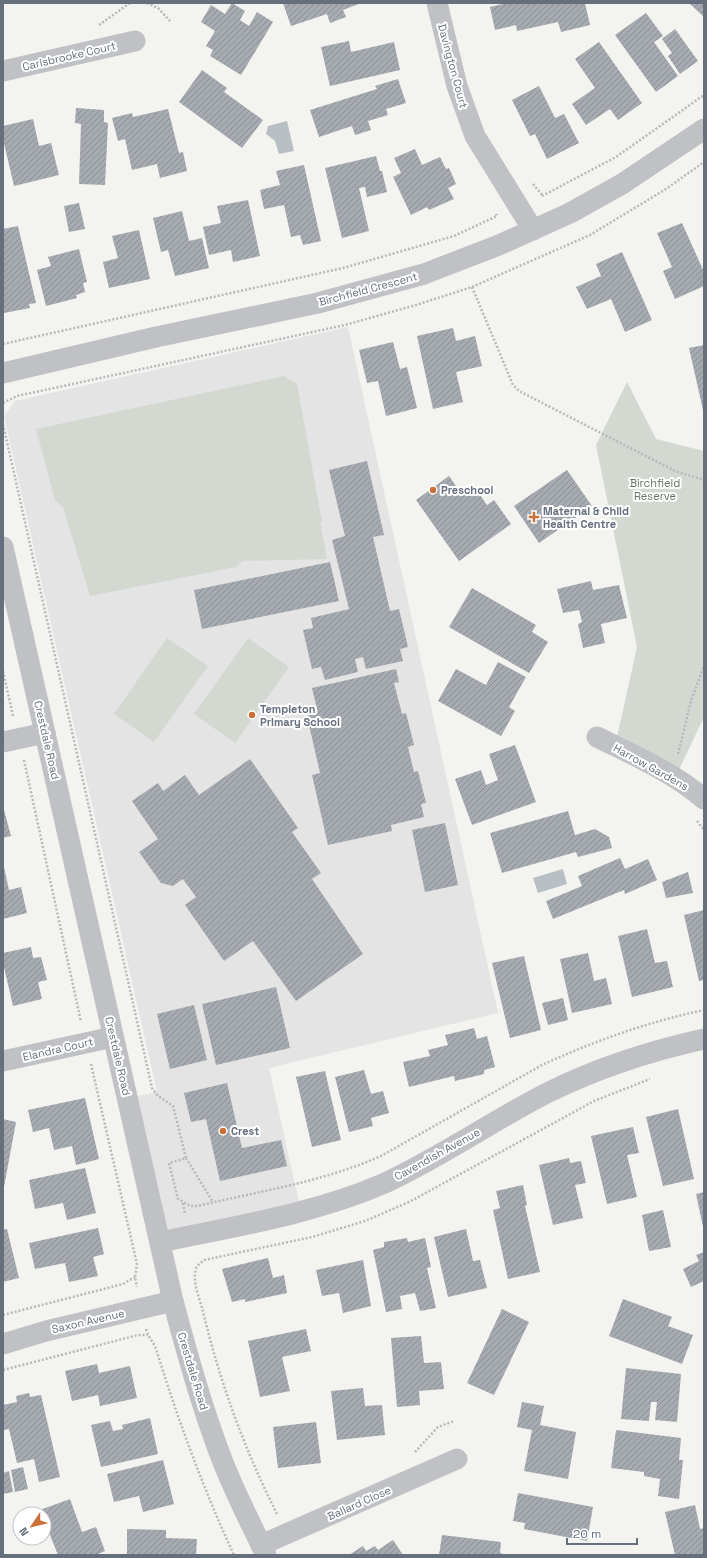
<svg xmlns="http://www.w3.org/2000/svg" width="707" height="1558" font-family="'Space Grotesk',sans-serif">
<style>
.built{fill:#e3e4e3}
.green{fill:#d3d9d1}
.water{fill:#b8bfc4}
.building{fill:url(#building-hatch)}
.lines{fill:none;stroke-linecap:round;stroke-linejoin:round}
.path{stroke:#b6b8ba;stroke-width:2.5;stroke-dasharray:2 2;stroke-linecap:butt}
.minor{stroke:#bfc1c4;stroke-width:21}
.poi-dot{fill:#ca7139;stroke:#fff;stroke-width:1.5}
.labels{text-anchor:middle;stroke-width:4;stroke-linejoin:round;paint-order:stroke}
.street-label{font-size:11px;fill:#666f7d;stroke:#fff}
.park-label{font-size:11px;fill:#657564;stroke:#fff}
.poi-label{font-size:11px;font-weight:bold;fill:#666f7d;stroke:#fff;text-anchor:start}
</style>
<defs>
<pattern id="building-hatch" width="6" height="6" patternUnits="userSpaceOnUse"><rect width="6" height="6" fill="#a6aab1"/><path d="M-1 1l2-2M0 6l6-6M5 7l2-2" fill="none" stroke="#8b8f95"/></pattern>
</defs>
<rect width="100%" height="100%" fill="#f3f3f0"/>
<polygon class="built" points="348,327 498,1013 269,1068 301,1211 160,1242 127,1098 157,1092 4,416 15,401"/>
<g class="green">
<polygon points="284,376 297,384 322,522 320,522 327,559 243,561 236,567 90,596 63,507 55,500 36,429"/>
<polygon points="627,382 656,439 704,451 704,717 675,778 615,746 637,647 596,445"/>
<polygon points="167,638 208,666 154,742 114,714"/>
<polygon points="248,638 289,667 235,743 194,714"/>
</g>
<g class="water">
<polygon points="287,121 294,151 279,154 275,141 266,134 268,126"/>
<polygon points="563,869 567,884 538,893 533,878"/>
</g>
<g class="building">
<polygon points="232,3 245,11 240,20 249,26 257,12 273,22 241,75 210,56 213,50 206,46 215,31 201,22 211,5 225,14"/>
<polygon points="283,3 361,3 343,10 346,17 330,23 327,14 291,26"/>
<polygon points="507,3 585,3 590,25 561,32 558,22 517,31 516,25 495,30 490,7"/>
<polygon points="689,3 704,3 704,17"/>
<polygon points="646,13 663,36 654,42 678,76 656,92 615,35"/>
<polygon points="675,29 698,61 680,74 668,56 672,53 662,39"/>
<polygon points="349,41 351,52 394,42 400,70 330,86 321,47"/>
<polygon points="599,42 642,103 618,120 610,109 586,125 572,104 595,88 575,59"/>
<polygon points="202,70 227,88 224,92 263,120 242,148 179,102"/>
<polygon points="398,79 406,103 386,109 388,115 368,121 371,130 355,135 352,126 319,137 310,110 377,89 375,86"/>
<polygon points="539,86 555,118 564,114 579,143 547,159 535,134 530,136 512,100"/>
<polygon points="76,108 104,110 104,122 108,123 105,185 79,184 81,124 75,123"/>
<polygon points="168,109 179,153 183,152 187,171 160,178 157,164 132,170 125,139 118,141 112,118 132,113 133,117"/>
<polygon points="33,119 39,146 51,143 59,175 14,186 3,139 3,126"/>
<polygon points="415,149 422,165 440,157 446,169 449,168 456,184 448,188 454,199 429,210 427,207 411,215 393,177 401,173 394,158"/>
<polygon points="376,156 380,171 382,171 387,192 367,197 365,187 359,188 369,231 342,238 325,168"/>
<polygon points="304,165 321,241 303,245 300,235 291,237 284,205 264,209 260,190 280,185 276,171"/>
<polygon points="248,200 260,256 233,262 231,250 209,255 203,227 221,223 217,206"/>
<polygon points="79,203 85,229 69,232 64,206"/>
<polygon points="182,211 189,241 202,238 209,268 175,276 168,250 161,252 153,218"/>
<polygon points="682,223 704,272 704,286 675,299 663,271 672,267 657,233"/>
<polygon points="18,226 36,303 29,304 30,308 4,313 3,229"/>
<polygon points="139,230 150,279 109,288 103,262 118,258 112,236"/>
<polygon points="79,249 87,282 83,283 85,292 76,295 77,298 46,306 37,270 51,266 48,257"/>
<polygon points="622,252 652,320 625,332 611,299 587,309 576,287 601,276 596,264"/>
<polygon points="453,328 456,341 475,336 482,366 456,372 463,402 433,409 417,336"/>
<polygon points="393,342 400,369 407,367 417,408 386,416 378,381 367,383 359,350"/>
<polygon points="704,345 704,410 703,410 689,348"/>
<polygon points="367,461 384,535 373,537 390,611 399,609 408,647 400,649 403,661 366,669 363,657 355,659 358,672 325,680 321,667 312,669 303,630 313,628 311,618 349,609 332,540 345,536 329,470"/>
<polygon points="567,470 592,506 539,543 514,506"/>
<polygon points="449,476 461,493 473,485 487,505 494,500 511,524 459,561 416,500"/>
<polygon points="330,562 339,601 202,629 194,590"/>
<polygon points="591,581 593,590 619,585 627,618 601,624 605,643 583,648 578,624 582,622 579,610 563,613 557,589"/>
<polygon points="472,588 536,625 532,632 548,642 529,673 449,627"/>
<polygon points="498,662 526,677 509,707 515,711 501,736 438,701 456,669 486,685"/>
<polygon points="396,669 399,682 394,683 402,714 406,713 414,745 408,747 414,772 418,771 426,803 421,804 424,817 391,825 392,831 328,845 312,775 320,773 307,716 318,713 312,688"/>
<polygon points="515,745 536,802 472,825 455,779 481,770 486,785 498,780 489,754"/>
<polygon points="250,759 298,828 292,832 321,873 312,879 363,954 296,1001 253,941 224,961 185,905 196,897 183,879 173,886 161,883 139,852 158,839 132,801 158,783 163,791 185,775 199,795"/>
<polygon points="3,806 11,836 3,838"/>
<polygon points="568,811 575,835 595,829 609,837 612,848 578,857 576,852 502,873 490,833"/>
<polygon points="445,823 458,885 425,892 412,830"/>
<polygon points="620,858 625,869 648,859 657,880 625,894 624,890 553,919 546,901 582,886 578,876"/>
<polygon points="4,867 9,890 21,887 27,913 3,919"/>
<polygon points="688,872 693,893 666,898 662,882"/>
<polygon points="704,910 704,980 699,981 684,915"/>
<polygon points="647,929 655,963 667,961 673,987 632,997 618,936"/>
<polygon points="31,947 33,958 41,957 47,980 38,982 42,999 13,1006 3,963 3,953"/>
<polygon points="588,953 594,981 606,978 612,1004 572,1013 560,959"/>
<polygon points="524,956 541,1030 510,1038 492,963"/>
<polygon points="276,987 290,1048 216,1065 202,1004"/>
<polygon points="563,998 568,1020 548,1025 542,1003"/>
<polygon points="194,1005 207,1060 170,1069 157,1014"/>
<polygon points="474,1028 477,1039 487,1036 495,1067 484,1070 484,1074 455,1081 454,1076 409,1087 403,1062 430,1056 428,1050 448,1045 445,1035"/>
<polygon points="364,1070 371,1094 383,1091 389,1113 371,1118 373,1126 349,1132 335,1077"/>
<polygon points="325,1071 341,1140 312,1147 296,1077"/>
<polygon points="227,1083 242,1148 281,1140 287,1166 220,1181 206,1119 191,1122 184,1093"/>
<polygon points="85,1098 99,1159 76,1165 72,1146 54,1150 49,1128 33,1132 28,1110"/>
<polygon points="678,1109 694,1179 663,1186 646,1117"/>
<polygon points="3,1119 16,1122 4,1187 3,1187"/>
<polygon points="633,1127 639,1153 627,1155 637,1197 607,1204 591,1136"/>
<polygon points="569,1158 570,1163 581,1161 586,1183 575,1185 583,1218 553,1225 539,1165"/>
<polygon points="85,1168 96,1213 67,1220 63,1203 35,1209 29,1180"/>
<polygon points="523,1185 527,1205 525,1206 540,1272 508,1279 493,1210 500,1208 496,1191"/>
<polygon points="704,1192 704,1227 703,1227 696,1194"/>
<polygon points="663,1210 671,1247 649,1251 642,1215"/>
<polygon points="98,1228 104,1254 93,1257 98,1276 69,1282 65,1263 35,1269 29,1243"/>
<polygon points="7,1229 19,1278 3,1282 3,1230"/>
<polygon points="466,1229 473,1261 480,1260 487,1288 448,1297 434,1237"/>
<polygon points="407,1238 408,1242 425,1238 431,1267 427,1268 436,1308 420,1311 415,1293 400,1296 402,1309 386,1312 373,1250 384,1247 384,1242"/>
<polygon points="704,1252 704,1281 691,1287 683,1269 699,1261 696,1255"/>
<polygon points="268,1258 273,1278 284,1275 287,1293 245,1302 245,1299 232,1302 222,1269"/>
<polygon points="363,1260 371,1306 343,1313 339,1293 322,1296 316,1270"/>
<polygon points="623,1299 672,1317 668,1326 693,1335 682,1364 609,1336"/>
<polygon points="502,1309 529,1322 494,1395 467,1383"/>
<polygon points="306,1329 311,1351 282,1357 290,1391 260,1397 248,1341"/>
<polygon points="421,1336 424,1363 441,1362 444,1389 419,1391 420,1405 397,1407 391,1338"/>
<polygon points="97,1364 99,1373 130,1366 137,1398 100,1406 98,1395 72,1401 65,1371"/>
<polygon points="626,1368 681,1374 677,1422 655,1420 657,1402 651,1402 649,1421 621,1419"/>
<polygon points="363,1388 365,1406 382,1405 385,1435 337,1440 331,1391"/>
<polygon points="29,1393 30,1397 41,1395 60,1477 39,1482 34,1459 17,1463 9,1429 3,1430 3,1405 17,1402 16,1396"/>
<polygon points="522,1402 544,1406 540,1425 576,1432 568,1479 524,1471 532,1430 517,1427"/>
<polygon points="150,1418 158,1454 101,1467 91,1425 110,1421 113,1431 123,1429 122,1425"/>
<polygon points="316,1422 321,1463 278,1468 273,1427"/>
<polygon points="616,1430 681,1438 679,1460 683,1460 679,1499 658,1496 660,1479 644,1476 644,1472 611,1468"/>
<polygon points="163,1460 174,1504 143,1512 139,1496 114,1502 107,1474"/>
<polygon points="23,1467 28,1489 15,1492 11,1470"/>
<polygon points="9,1471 13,1492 3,1494 3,1473"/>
<polygon points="518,1493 593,1507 587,1541 524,1529 525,1523 513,1521"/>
<polygon points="70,1499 82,1532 96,1527 105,1551 96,1555 58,1555 44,1520 44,1514 42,1514 40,1510"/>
<polygon points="695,1505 700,1529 704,1528 704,1555 675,1555 665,1512"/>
<polygon points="127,1529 166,1530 166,1538 197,1539 196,1555 127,1555"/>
<polygon points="442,1535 501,1542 500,1553 506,1555 439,1555"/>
<polygon points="393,1540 403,1555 349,1555 363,1546 366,1551 375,1546 378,1550"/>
</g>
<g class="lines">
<g class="path">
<polyline points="147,3 158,8 170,21"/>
<polyline points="99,25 130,3"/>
<polyline points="533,184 543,196"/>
<polyline points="542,196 616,157 704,95"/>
<polyline points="472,287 513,385 519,391 675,471 704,480"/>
<polyline points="3,344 343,268 454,236 497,216 496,214"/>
<polyline points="3,403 17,396 345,325 416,305 472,287 590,235 666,189 704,162"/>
<path d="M 3,424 L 152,1088 L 158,1096 L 173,1106 L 186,1158 L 169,1163 L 178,1199 L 190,1206 L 198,1206 C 259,1191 323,1182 381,1156 L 542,1065 C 594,1041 648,1022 704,1010"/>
<polyline points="3,671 13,716"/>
<polyline points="678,754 691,701 704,666"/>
<polyline points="24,760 81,1022"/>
<polyline points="697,821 704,830"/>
<polyline points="91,1064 137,1264 135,1277 137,1287"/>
<polyline points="186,1158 213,1202"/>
<polyline points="183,1203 185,1214"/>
<polyline points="3,1315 123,1284 135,1277"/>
<path d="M 146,1329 C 148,1337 153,1341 156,1349 C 178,1420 203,1488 234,1555"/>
<polyline points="3,1370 138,1335 148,1335"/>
<polyline points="415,1452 438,1427 454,1421"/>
<path d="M 277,1514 C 244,1448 220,1383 203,1311 C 199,1297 191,1279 197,1266 L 204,1260 L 312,1237 L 365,1221 L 409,1202 L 594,1101 L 650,1079"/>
</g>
<g class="minor">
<polyline points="437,3 457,86 475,136 533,230"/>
<polyline points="3,71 135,41"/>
<polyline points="3,373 156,337 318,303 424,274 499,245 570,213 622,184 704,129"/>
<path d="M 3,547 L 173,1301 C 185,1346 197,1391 213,1435 C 227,1477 247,1516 266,1555"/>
<path d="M 597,737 C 633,755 673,772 704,799"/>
<polyline points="3,742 45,733"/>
<polyline points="3,1061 113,1037"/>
<path d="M 160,1242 C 236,1226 314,1214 385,1183 C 441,1157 492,1121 547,1093 C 597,1068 650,1051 704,1039"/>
<polyline points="3,1344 46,1331 173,1301"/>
<polyline points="261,1545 457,1459"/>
</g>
</g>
<g class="poi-dot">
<circle cx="433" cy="490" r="4"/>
<path d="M532 511h4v4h4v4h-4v4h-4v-4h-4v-4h4z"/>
<circle cx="252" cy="715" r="4"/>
<circle cx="223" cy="1131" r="4"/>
</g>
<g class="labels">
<g class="street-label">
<text transform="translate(69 56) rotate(-13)" y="4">Carisbrooke Court</text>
<text transform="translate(453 66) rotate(75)" y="4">Davington Court</text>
<text transform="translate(368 289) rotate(-15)" y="4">Birchfield Crescent</text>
<text transform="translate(47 740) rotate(77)" y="4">Crestdale Road</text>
<text transform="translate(651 767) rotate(29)" y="4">Harrow Gardens</text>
<text transform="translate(58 1049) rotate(-13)" y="4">Elandra Court</text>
<text transform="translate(118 1056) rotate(77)" y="4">Crestdale Road</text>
<text transform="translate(437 1154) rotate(-29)" y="4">Cavendish Avenue</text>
<text transform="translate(88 1321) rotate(-13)" y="4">Saxon Avenue</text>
<text transform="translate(193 1371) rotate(73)" y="4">Crestdale Road</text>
<text transform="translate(359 1503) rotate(-24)" y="4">Ballard Close</text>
</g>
<g class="park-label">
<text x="655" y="487">Birchfield<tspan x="655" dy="13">Reserve</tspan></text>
</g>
<g class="poi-label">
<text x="441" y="494">Preschool</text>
<text x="543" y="515">Maternal &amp; Child<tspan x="543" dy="13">Health Centre</tspan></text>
<text x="260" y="713">Templeton<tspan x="260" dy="13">Primary School</tspan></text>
<text x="231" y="1135">Crest</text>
</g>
</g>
<rect width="707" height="1558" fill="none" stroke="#666f7d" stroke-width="8"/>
<g transform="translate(32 1526) rotate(235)"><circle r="19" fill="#ffffff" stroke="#c2c5cb"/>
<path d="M0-3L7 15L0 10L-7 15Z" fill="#ca7139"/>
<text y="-6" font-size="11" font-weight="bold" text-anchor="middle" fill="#666f7d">N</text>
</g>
<path d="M567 1538v6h70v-6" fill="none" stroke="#666f7d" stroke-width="2"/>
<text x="573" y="1538" font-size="12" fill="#666f7d" stroke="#ffffff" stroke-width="3" paint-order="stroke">20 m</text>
</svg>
